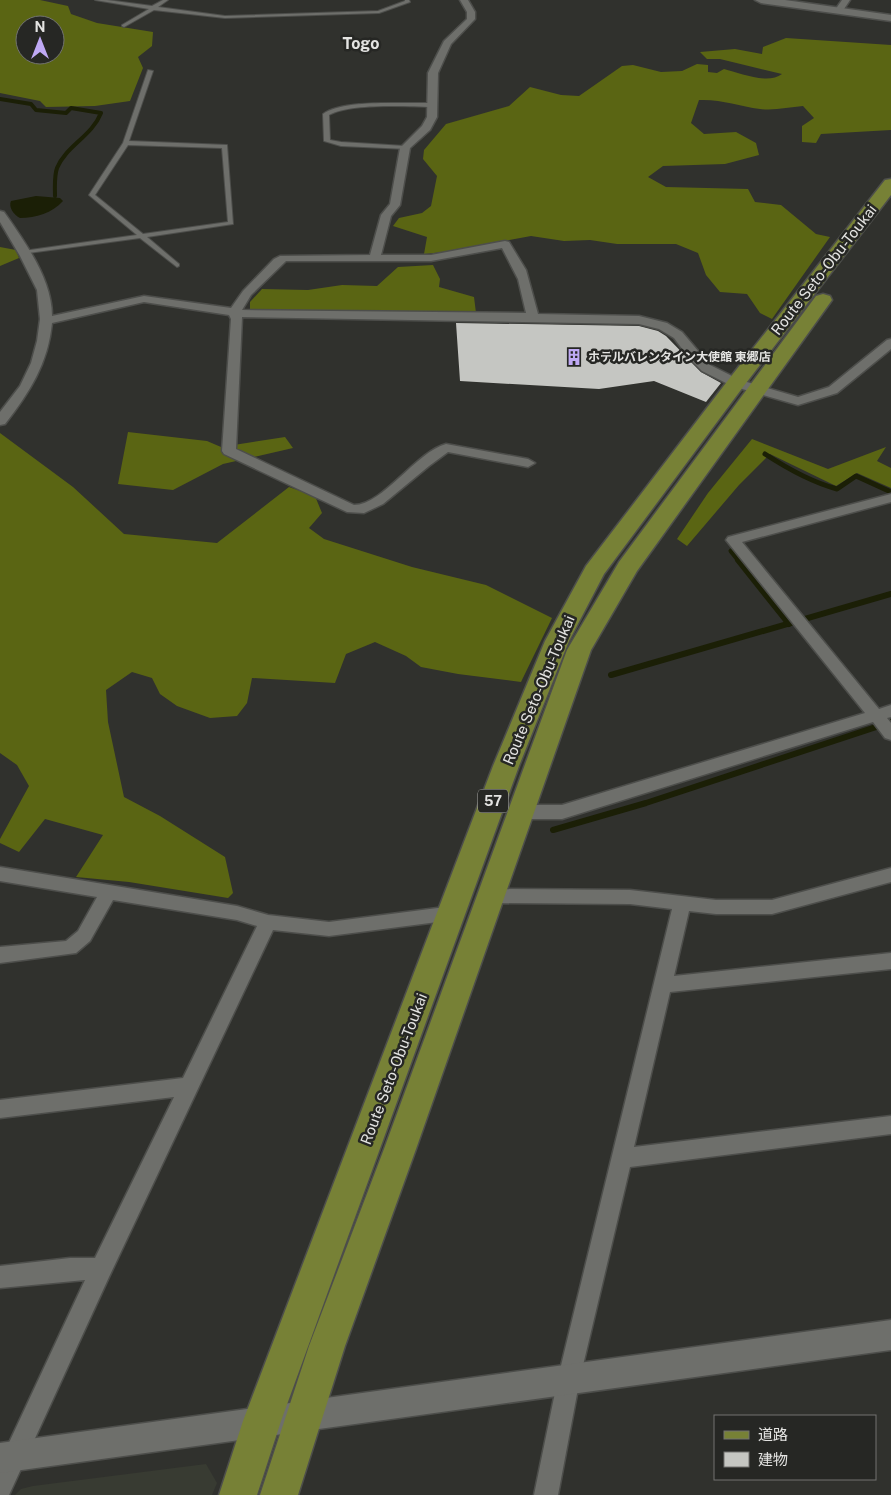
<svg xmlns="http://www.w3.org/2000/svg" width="891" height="1495" font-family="'Public Sans','Noto Sans JP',sans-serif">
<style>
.built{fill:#383b32}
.forest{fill:#5a6513;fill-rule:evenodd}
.water{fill:#1b1f06}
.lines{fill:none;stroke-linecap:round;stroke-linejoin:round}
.stream-far2{stroke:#1b1f06;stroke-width:4}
.stream-far1{stroke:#1b1f06;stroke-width:5}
.stream{stroke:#1b1f06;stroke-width:6}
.building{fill:#c5c6c2}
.service-casing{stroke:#4d4e4b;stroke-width:2}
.minor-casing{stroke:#4d4e4b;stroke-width:3}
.tertiary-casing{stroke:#4d4e4b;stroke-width:3}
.primary-casing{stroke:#4d4e4b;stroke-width:3}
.service{fill:#6e6f6b;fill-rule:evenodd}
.minor{fill:#6e6f6b;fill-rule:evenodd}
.tertiary{fill:#6e6f6b;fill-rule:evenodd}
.primary{fill:#778136;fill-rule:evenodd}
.labels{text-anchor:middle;stroke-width:5;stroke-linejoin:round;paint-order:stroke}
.far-poi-label{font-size:12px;font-weight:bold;fill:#e4e4e2;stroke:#262724;text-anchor:start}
.shield{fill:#262724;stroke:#ababa9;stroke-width:1}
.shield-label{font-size:14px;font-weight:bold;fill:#e4e4e2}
.street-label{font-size:15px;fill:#e4e4e2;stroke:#262724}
.far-district-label{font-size:16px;font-weight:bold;fill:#e4e4e2;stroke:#262724}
</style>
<rect width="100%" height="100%" fill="#30312d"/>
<polygon class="built" points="206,1464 217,1483 212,1495 15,1495 21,1489 33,1486"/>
<g class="forest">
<path d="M 0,0 L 40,0 L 68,6 L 71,14 L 97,23 L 153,32 L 152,46 L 138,57 L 143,68 L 130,101 L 95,106 L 46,107 L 40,101 L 0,93 ZM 25,25 L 55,25 L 55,55 L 25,55 Z"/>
<path d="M 786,38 L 891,45 L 891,130 L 821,134 L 816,143 L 802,142 L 802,126 L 814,118 L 803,106 C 789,107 774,111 760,109 C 739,106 721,99 699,100 L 691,123 L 704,134 L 736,132 L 756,143 L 759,155 L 725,164 L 663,166 L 648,177 L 666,187 L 748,189 L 755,202 L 781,205 L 816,234 L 830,237 L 772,319 L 760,313 L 747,294 L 720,292 L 706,275 L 698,253 L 676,244 L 617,244 L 590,240 L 564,241 L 531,236 L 444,252 L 424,254 L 427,237 L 393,226 L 399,218 L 422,213 L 431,206 L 437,176 L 423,159 L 424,150 L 446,124 L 509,106 L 530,87 L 561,95 L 579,96 L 622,66 L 633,65 L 661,72 L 682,71 L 697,64 L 708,65 L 708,72 L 717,73 L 724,69 C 740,73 768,85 782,74 L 720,59 L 707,59 L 700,52 L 735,49 L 762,54 L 763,47 Z"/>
<polygon points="0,247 16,250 19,258 0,266"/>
<polygon points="433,265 440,279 439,287 474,297 476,313 250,310 250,302 262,289 308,290 342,285 377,286 398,267"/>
<polygon points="128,432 207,441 221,447 285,437 293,448 223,464 173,490 118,484"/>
<polygon points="0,433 73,487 124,534 217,543 289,487 315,496 322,513 309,528 324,539 412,567 486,585 552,618 521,682 458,674 421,667 406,656 375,642 346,654 335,683 252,678 247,703 237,716 210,718 177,706 160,694 152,678 132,672 106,690 108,722 124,797 160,816 225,857 233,893 228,898 129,882 76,877 103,835 45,819 19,852 0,843 0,839 29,786 17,765 0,753"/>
<polygon points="752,439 828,469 886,447 877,461 891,468 891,488 857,473 836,486 770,454 739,485 687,546 677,539 708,493"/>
</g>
<path class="water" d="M 36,196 L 60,198 L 63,201 C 52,213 36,218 20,218 C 14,215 8,207 11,201 Z"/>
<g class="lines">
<path class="stream-far2" d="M 0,99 L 31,104 L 36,110 L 66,113 L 71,108 L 101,113 C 92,136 66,146 57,168 C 54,177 55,187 55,196"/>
<g class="stream-far1">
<path d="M 765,454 C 788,469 811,482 837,489 L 856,476 L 891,492"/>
<polyline points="731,551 739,561"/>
</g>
<g class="stream">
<polyline points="738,560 789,624"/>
<polyline points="611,675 891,594"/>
<polyline points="553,830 646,803 891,722"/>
</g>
</g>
<polygon class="building" points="456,323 639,326 658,331 666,336 701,372 721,383 706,402 654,381 599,389 460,381"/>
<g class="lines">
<g class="service-casing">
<g id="service">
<polygon points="95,0 107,0 152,6 163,0 168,0 158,7 225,16 378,11 405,1 405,0 409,0 410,2 379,13 225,18 154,10 124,27 122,26 122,25 149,9"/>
<path d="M 148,70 L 153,71 L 129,141 L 227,145 L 233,224 L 147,237 L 179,264 L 179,266 L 177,267 L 140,238 L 21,254 L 21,252 L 23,251 L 137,235 L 89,195 L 123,143 ZM 128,145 L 222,148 L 228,222 L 143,234 L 95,195 Z"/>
<path d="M 409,103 L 432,103 L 435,105 L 432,107 C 407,106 350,103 329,115 L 330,140 L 341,142 L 405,146 L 407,147 L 407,149 L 341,146 L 324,141 L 323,114 C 340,101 387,103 409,103 Z"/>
</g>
</g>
<g class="minor-casing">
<g id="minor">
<path d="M 460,0 L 468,0 L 475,12 L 475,19 L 451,44 L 438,73 L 437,117 L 430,130 L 410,148 L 400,205 L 391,216 L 381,255 L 431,255 L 505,241 L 509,242 L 526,270 L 538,314 L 639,316 L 667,323 L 682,332 L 710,365 L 740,380 L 798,397 L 829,387 L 887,340 L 891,339 L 891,349 L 837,393 L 798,405 L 732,386 L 702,371 L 689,358 L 674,338 L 659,329 L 639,324 L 242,317 L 236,449 L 354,505 C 383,505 416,452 446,444 L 528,459 L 535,463 L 528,467 L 448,452 L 429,466 L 383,504 L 364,513 L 347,512 L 224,454 L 222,451 L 231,319 L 229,315 L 144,302 L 52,323 C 48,364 29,393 5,424 L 0,425 L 0,412 L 20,386 L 31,363 L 37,341 L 40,319 L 37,290 L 20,256 L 0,222 L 0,211 L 4,212 C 25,242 52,279 52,316 L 144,296 L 231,308 L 243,291 L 274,259 L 280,256 L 370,255 L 381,215 L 390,204 L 400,148 L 422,126 L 427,117 L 428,73 L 444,41 L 467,19 L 467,12 ZM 502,248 L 518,279 L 526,313 L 242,310 L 251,295 L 286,261 L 431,261 Z"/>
<polygon points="842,0 850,0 842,12 836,12 835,10"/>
<polygon points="891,494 891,502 742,542 879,709 891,705 891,717 887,718 891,723 891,740 885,738 873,722 562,819 520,819 514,817 512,812 514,807 520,805 562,805 865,713 726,540 728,537"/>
<polygon points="0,867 237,906 268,915 329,922 453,906 459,908 462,913 459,918 453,920 329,936 273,930 109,1277 9,1495 0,1495 0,1462 85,1280 0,1288 0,1266 70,1258 95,1258 174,1097 0,1118 0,1100 183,1078 257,926 237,920 113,900 90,941 76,953 0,963 0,947 66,941 78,931 97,897 0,881"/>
<polygon points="891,868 891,882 772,914 716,914 689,911 674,976 891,953 891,969 670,992 634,1147 891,1116 891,1134 630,1167 580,1378 558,1495 534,1495 558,1378 672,909 630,904 491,903 485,901 482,896 485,891 491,889 630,890 716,900 772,900"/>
</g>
</g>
<g class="tertiary-casing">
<g id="tertiary">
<polygon points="755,0 785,0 891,15 891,21 761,3"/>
<polygon points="891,1320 891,1350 0,1473 0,1443"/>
</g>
</g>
<g class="primary-casing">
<g id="primary">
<polygon points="891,179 891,195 743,387 604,574 569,641 519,766 281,1421 257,1495 219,1495 243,1421 493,766 545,641 586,566 729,379 885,180"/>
<polygon points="823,294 830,296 832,300 637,571 591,650 416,1149 345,1346 298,1495 260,1495 309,1346 384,1149 567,650 619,562 816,296"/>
</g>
</g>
<use href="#service" class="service"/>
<use href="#minor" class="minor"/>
<use href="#tertiary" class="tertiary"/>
<use href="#primary" class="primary"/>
</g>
<defs>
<g id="building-bare" transform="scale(1.35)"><path d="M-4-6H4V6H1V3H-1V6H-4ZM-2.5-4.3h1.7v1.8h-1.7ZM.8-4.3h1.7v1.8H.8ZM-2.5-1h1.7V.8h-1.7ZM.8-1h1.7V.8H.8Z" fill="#bfa9f4" stroke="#262724" stroke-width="2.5" paint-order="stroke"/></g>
</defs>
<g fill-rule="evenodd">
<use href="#building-bare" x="574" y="357"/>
</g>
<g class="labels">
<g class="far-poi-label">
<text x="588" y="361">ホテルバレンタイン大使館 東郷店</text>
</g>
<rect class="shield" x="478" y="789.5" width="30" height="23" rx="4"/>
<g class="shield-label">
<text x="493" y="806">57</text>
</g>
<g class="street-label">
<text transform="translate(824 270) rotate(-52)" y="5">Route Seto-Obu-Toukai</text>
<text transform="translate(539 690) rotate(-67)" y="5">Route Seto-Obu-Toukai</text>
<text transform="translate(394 1069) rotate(-69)" y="5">Route Seto-Obu-Toukai</text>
</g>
<g class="far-district-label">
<text x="361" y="49">Togo</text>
</g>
</g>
<rect x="714" y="1415" width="162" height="65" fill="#262724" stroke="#727370"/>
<rect x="724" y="1431" width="25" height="8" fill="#778136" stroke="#727370"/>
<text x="758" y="1440" font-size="15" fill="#e4e4e2">道路</text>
<rect x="724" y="1452" width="25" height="15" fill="#c5c6c2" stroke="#727370"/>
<text x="758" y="1465" font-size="15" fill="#e4e4e2">建物</text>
<g transform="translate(40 40)"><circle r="24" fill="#262724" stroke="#727370"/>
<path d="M0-4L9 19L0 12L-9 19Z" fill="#bfa9f4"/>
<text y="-8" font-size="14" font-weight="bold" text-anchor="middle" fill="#e4e4e2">N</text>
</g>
</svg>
